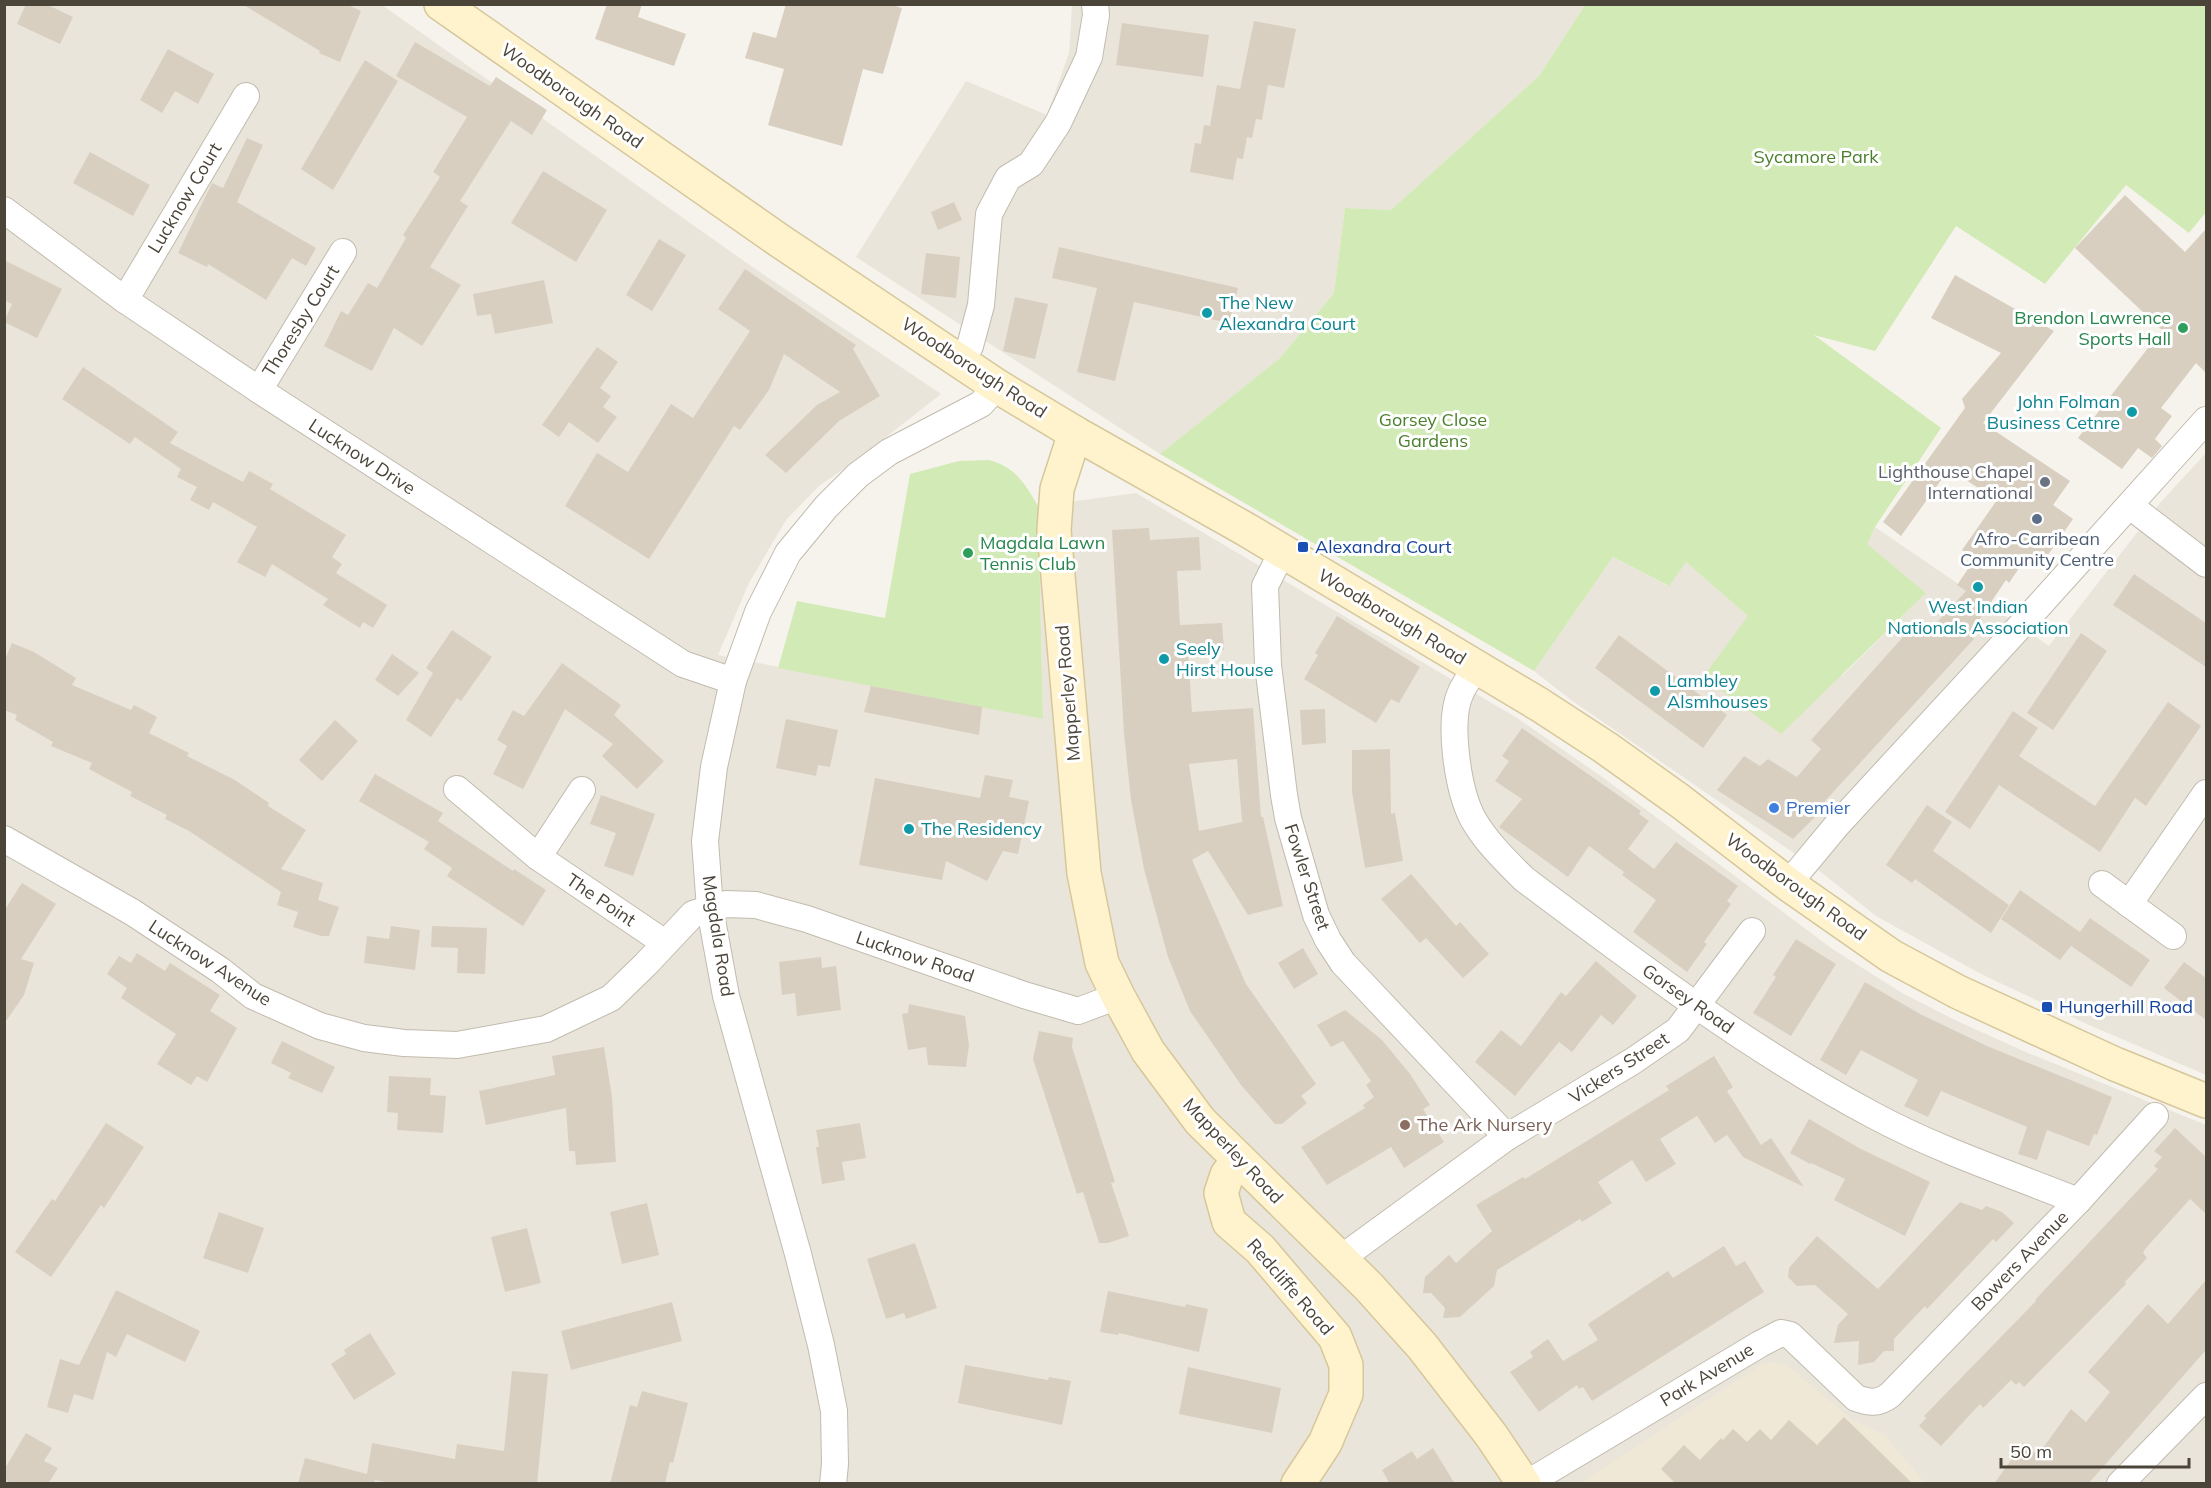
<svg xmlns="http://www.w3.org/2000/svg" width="2211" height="1488" font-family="Mulish,sans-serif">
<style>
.residential{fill:#eae5da}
.education{fill:#efe8d6}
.green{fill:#d2eab5}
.building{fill:#d8cfc1;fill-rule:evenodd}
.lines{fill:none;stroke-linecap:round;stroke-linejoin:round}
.street-casing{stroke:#c2bbae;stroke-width:28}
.secondary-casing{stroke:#d6c79b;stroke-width:36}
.street{stroke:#fff;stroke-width:26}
.secondary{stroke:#fff3cd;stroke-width:33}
.culture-dot{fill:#0f9aa8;stroke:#fff;stroke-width:2}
.leisure-dot{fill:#2e9e5b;stroke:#fff;stroke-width:2}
.worship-dot{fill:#6b7280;stroke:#fff;stroke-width:2}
.service-dot{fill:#5c6f8a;stroke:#fff;stroke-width:2}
.transit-dot{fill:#1a4fb4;stroke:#fff;stroke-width:2}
.shop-dot{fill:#3f7fe0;stroke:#fff;stroke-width:2}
.education-dot{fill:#8d6e63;stroke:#fff;stroke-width:2}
.labels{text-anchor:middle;stroke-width:6;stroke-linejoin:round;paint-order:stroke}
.street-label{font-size:18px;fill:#4b4439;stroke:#fff}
.park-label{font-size:18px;fill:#4a7f2a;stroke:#fff}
.culture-label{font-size:18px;fill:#0d838f;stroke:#fff;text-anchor:start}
.leisure-label{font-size:18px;fill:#27864d;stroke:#fff;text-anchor:end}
.worship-label{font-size:18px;fill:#5b616d;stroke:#fff;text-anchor:end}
.service-label{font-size:18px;fill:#4e5e75;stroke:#fff}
.transit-label{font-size:18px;fill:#164399;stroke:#fff;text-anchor:start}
.shop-label{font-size:18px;fill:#366cbe;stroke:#fff;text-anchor:start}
.education-label{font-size:18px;fill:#785e54;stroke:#fff;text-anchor:start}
</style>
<rect width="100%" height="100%" fill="#f6f3ec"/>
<g class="residential">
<polygon points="5,5 382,5 751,266 941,394 858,459 819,486 786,520 749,583 718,655 1043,719 1038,506 1136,493 1517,718 1605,779 1831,948 1902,993 1957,1021 2028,1053 2206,1125 2206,1483 5,1484"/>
<polygon points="1072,5 1585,5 1539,76 1391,210 1345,208 1334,293 1280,358 1160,454 856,257 966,81 1047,115 1069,53"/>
<polygon points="2206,453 2206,1075 2089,1025 1981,974 1876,916 1817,869 1571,700 1534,671 1613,557 1668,586 1686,562 1748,616 1842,676 1926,593 1866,544 1875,527 2049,646 2160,503"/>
</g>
<polygon class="education" points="1773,1362 1787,1365 1851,1419 1884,1434 1925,1483 1578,1484 1761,1365"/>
<g class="green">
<polygon points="1585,5 2206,5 2206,212 2189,233 2126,185 2045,284 1956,226 1875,351 1814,335 1941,428 1875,527 1867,544 1926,593 1781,734 1703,677 1748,616 1686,562 1669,586 1613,557 1534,671 1160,454 1280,358 1334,293 1345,208 1391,210 1539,76"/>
<path d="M 989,460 C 1015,467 1025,483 1038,506 L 1043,719 L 778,668 L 797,601 L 885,618 L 910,474 L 959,461 Z"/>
</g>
<g class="building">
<polygon points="26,4 46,4 73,17 60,44 17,24"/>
<polygon points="242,4 346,4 361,11 340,62 319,53 320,51"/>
<polygon points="607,4 642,4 638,17 686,34 674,66 595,39"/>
<polygon points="786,4 889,4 902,8 883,74 863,69 842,146 768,125 784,69 745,58 753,32 776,38"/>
<polygon points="1254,21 1296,29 1284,88 1268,85 1262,120 1256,119 1252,138 1247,137 1243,159 1237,158 1233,180 1190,172 1195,143 1201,144 1204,125 1210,126 1217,85 1240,89"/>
<polygon points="1122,23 1209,35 1203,77 1116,65"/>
<polygon points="415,42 490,86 496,77 547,110 532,135 511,121 460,201 468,206 430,267 461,285 422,346 394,328 372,371 324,346 341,311 348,315 368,283 377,288 406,238 403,235 440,177 433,172 467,117 396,76"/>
<polygon points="168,49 214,74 198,104 175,91 162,113 140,100"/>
<polygon points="365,60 398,81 333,190 301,169"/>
<polygon points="247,138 263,145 237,202 316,248 306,266 292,258 266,300 208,264 207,267 178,253 212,183 223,188"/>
<polygon points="90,152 150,185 133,216 73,183"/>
<polygon points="543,171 607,210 576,262 511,223"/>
<polygon points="2125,195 2185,252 2206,229 2206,373 2196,363 2161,408 2172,416 2155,439 2162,446 2152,458 2138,448 2122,469 2078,438 2162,330 2075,248"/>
<polygon points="954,202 962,220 938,230 931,212"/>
<polygon points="659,239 686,255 652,311 626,295"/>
<polygon points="1059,247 1238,288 1229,323 1134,302 1115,381 1077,372 1097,288 1052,278"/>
<polygon points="926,253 960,257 956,298 921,294"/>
<polygon points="4,260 62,289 37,338 4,322 12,304 4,300"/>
<polygon points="745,269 856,345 853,349 880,396 839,421 786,473 765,455 817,405 840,392 784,354 769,390 740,430 734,426 649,559 565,506 597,453 628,472 671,404 693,418 750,331 718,309"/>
<polygon points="1955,275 2054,331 1983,423 2070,481 2053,505 2073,519 2039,568 2026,558 2009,583 2006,580 1969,635 1974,639 1825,801 1828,804 1793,839 1717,790 1744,756 1760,766 1768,759 1797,777 1821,749 1811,740 1919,619 1930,630 1966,591 1957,585 1975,559 1962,550 1997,500 1949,469 1901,536 1883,522 1965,408 1962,399 2001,353 1931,318"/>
<polygon points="544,280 553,323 495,334 491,314 477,316 473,294"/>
<polygon points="1015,297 1048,304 1035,359 1003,351"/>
<polygon points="597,347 618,362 600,388 611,396 603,407 617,417 598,443 569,422 559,437 542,425"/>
<polygon points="83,367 178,432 170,443 243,482 249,471 273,484 270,489 346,535 332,557 342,564 336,573 387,605 373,628 363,622 360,628 323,605 328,599 272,564 265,577 237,562 257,527 213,502 209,510 190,500 197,487 177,477 181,469 135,437 130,444 62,399"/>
<path d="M 1149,528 L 1150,540 L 1199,537 L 1201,570 L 1177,571 L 1180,625 L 1222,623 L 1224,650 L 1188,652 L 1192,712 L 1253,708 L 1261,817 L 1263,817 L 1283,906 L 1248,915 L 1208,851 L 1192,860 L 1246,984 L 1316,1084 L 1301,1096 L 1307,1103 L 1282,1124 L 1275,1124 L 1241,1085 L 1190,1011 L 1168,957 L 1144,869 L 1131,800 L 1124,734 L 1112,530 ZM 1237,759 L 1242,822 L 1199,831 L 1189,764 Z"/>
<polygon points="2134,574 2206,623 2206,667 2113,605"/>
<polygon points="1337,616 1420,667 1399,703 1391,699 1376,723 1304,679 1318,655 1315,653"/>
<polygon points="452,630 492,657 461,701 457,698 431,737 406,720 433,673 426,668"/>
<polygon points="2081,633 2107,651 2053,730 2027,713"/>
<polygon points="1619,635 1727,715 1703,748 1595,668"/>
<polygon points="12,643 34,652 76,678 72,685 131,710 134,705 157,717 149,733 189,753 187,756 235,780 269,803 268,806 306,830 281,869 323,883 318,900 339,907 329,936 321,936 293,927 298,912 277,905 281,892 189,831 165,819 167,815 130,796 132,792 89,769 92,763 51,746 53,742 15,720 17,715 4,710 4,662"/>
<polygon points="392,654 419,673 398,696 375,680"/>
<polygon points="562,663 621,705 614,715 664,761 637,789 602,756 613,744 565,709 523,789 493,774 507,746 497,740 513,710 524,716"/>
<polygon points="871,686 982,707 979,735 864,712"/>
<polygon points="2168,702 2201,726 2146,806 2135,798 2100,852 1999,785 1970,829 1945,812 2013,711 2038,728 2019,756 2095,806"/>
<polygon points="1325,709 1326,743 1302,745 1300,710"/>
<polygon points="786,719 838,730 830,767 818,765 816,776 776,768"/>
<polygon points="335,720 358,741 322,781 299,760"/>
<polygon points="1522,728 1641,811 1639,814 1649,821 1628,849 1654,869 1676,842 1738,886 1727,901 1731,904 1704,942 1707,944 1687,972 1633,932 1656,900 1622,875 1624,872 1589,846 1568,877 1499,827 1522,799 1495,781 1509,761 1502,756"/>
<polygon points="1390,749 1391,814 1395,813 1403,861 1365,868 1352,792 1352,750"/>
<polygon points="375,774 443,813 438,821 513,871 514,869 546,890 523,926 447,876 452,868 424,849 429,842 359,801"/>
<polygon points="985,775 1013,780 1009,797 1029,801 1018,854 1003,851 987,881 946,861 942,880 859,865 875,778 980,798"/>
<polygon points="601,795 655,814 633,876 604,866 616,833 590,824"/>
<polygon points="1927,805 1952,822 1933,851 2009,905 1991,933 1915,879 1912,883 1886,865"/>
<polygon points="1411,874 1456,926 1460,922 1489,954 1463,978 1426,938 1420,943 1381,899"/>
<polygon points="22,883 56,904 21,959 34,963 24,995 4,1024 4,911"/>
<polygon points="2020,890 2080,932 2090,918 2150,960 2131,987 2071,946 2060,960 2001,919"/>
<polygon points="391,926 420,930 415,970 364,963 367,936 389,939"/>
<polygon points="432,926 487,928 485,974 457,973 458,948 431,947"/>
<polygon points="1796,939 1836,964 1791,1036 1753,1013 1776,977 1773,975"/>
<polygon points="1303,948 1318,974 1294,989 1278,963"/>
<polygon points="137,953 165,971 170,963 220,995 210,1011 237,1028 207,1082 197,1076 191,1085 157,1064 176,1034 121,998 127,988 107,974 119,956 131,963"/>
<polygon points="821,957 822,968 836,966 841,1010 797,1016 795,993 782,995 779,962"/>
<polygon points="1596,961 1637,996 1613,1025 1601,1015 1572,1052 1559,1042 1515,1096 1475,1062 1501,1030 1521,1046 1561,992 1566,996"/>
<polygon points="2184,962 2206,978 2206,1020 2164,988"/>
<polygon points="1865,982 1920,1014 1987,1046 2112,1097 2097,1135 2094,1134 2089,1146 2047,1130 2037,1160 2018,1154 2027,1127 1941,1091 1928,1117 1904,1106 1918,1080 1861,1050 1846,1075 1820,1060"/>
<polygon points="909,1004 965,1016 969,1045 966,1067 928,1065 926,1047 908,1050 902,1014 908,1013"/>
<polygon points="1345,1010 1382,1040 1410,1074 1430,1105 1423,1109 1444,1142 1404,1168 1391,1147 1327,1185 1301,1147 1365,1108 1363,1105 1374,1097 1366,1085 1371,1081 1343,1041 1331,1047 1317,1025"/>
<polygon points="1039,1031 1073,1038 1072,1047 1115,1182 1111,1183 1129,1236 1108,1243 1099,1243 1083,1192 1077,1194 1033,1059"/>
<polygon points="282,1041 335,1067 322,1093 288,1078 291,1073 271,1063"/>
<polygon points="604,1047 612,1097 616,1162 576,1165 575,1151 569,1151 566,1108 486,1125 479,1091 555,1075 552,1056"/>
<polygon points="1714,1056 1733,1087 1727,1091 1761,1145 1771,1138 1804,1187 1743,1157 1727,1135 1715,1143 1697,1116 1660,1139 1676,1164 1646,1182 1632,1160 1598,1182 1612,1203 1582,1222 1580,1219 1497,1270 1494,1286 1460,1317 1443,1318 1445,1308 1431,1293 1423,1293 1425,1277 1449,1255 1456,1263 1492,1231 1476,1205 1523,1177 1525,1179 1603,1131 1669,1090 1666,1086"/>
<polygon points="389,1076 431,1078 430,1095 446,1096 443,1133 397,1130 398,1113 387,1112"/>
<polygon points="1809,1119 1861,1149 1930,1182 1905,1236 1834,1200 1845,1179 1811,1163 1810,1164 1790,1153"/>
<polygon points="106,1123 144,1147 104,1208 101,1205 51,1277 15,1252 52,1199 55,1201"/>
<polygon points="860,1123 866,1158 842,1162 845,1180 822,1184 816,1147 819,1147 816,1130"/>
<polygon points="2175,1128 2206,1157 2206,1214 2190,1199 2145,1249 2143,1253 2147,1258 2125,1282 2126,1284 2024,1387 2019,1382 2016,1385 2011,1380 1983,1408 1980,1404 1941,1446 1919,1426 1926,1418 1924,1416 2036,1301 2035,1300 2158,1169 2154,1166 2162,1157 2154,1151"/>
<polygon points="1960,1202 1982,1210 1986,1206 2002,1212 2014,1223 1996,1242 1993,1239 1927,1309 1925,1306 1894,1339 1894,1351 1884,1351 1874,1362 1858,1365 1859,1341 1834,1343 1838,1325 1848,1314 1815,1285 1797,1286 1788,1277 1789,1268 1817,1236 1878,1289"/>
<polygon points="647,1203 659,1255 622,1264 610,1212"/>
<polygon points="219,1212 264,1228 248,1273 203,1258"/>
<polygon points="527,1228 541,1283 505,1292 491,1237"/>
<polygon points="915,1243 937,1308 906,1319 904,1313 886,1319 867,1259"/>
<polygon points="1724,1246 1736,1266 1745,1261 1764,1292 1592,1401 1583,1387 1579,1389 1577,1385 1539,1412 1510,1372 1533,1357 1530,1352 1548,1339 1563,1361 1598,1340 1588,1324 1668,1271 1673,1278"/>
<polygon points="2206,1280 2206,1350 2088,1484 1994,1484 2023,1443 2038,1455 2071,1409 2086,1422 2110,1392 2088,1372 2148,1304 2168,1324"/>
<polygon points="116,1290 200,1331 185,1362 127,1334 116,1357 107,1352 93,1400 74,1394 68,1413 47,1407 60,1359 79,1365"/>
<polygon points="1108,1291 1185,1307 1186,1304 1208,1309 1199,1352 1119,1333 1118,1335 1100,1332"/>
<polygon points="672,1302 682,1341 571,1370 561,1331"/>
<polygon points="370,1333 396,1374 354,1400 331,1364 346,1354 344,1350"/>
<polygon points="965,1365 1048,1380 1049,1377 1071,1381 1062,1425 958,1403"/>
<polygon points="1188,1367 1281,1388 1272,1433 1179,1414"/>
<polygon points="512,1371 548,1374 537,1484 394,1484 375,1480 374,1484 298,1484 305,1458 367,1474 372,1443 455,1459 457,1444 504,1451"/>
<polygon points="642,1391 688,1403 673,1463 670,1462 665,1484 610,1484 630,1405 637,1407"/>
<polygon points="1844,1417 1913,1484 1676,1484 1661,1469 1684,1445 1700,1460 1721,1438 1723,1440 1733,1429 1747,1442 1760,1429 1771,1440 1789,1420 1817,1445"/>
<polygon points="26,1433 52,1448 44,1461 58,1468 48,1484 12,1484 4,1479 4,1470"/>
<polygon points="1433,1448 1455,1484 1390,1484 1382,1470 1412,1451 1417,1459"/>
</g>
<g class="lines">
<g class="street-casing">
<g id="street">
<polyline points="4,210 125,300 259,390 683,664 733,681"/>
<polyline points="125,300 246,96"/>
<polyline points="960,359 970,346 981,305 989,214 1008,178 1031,164 1058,123 1089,57 1096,15 1095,4"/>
<polyline points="259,390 343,252"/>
<polyline points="2130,506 2206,564"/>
<polyline points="1282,552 1265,586 1268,665 1284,795 1288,818 1316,915 1328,940 1343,963 1507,1137"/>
<path d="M 1476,668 C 1471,676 1465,683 1461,692 C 1447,721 1458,791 1473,819 C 1486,842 1506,861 1524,879 C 1637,964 1749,1049 1873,1115 C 1938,1150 2010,1174 2078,1201"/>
<polyline points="457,789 538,857 665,943"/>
<polyline points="4,839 132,912 220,970 253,996 320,1026 364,1038 404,1043 457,1045 546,1029 611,998 646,964 693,914 726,904 756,905 807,919 1024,995 1078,1011 1118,996"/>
<polyline points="538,857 582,790"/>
<polyline points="1788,884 1837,825 2035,610 2206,420"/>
<polyline points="2102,884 2173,936"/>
<polyline points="2129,904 2206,793"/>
<polyline points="1340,1259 1507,1137 1633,1061 1678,1030 1752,931"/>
<polyline points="833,1484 835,1464 834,1411 821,1345 798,1254 726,996 710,909 705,841 714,767 733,681 758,612 788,553 826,507 858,475 889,452 981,404 997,386"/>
<path d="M 1526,1484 L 1760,1344 L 1781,1333 L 1790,1335 L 1856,1398 C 1870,1403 1878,1404 1890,1395 L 2078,1201 L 2155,1116"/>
<polyline points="2120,1484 2206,1396"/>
</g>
</g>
<g class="secondary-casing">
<g id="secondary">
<polyline points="441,4 780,241 997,386 1075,433 1247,530 1540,705 1606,748 1680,801 1788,884 1891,956 1958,992 2115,1064 2206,1101"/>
<polyline points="1075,433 1057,489 1054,530 1084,873 1102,963 1118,996 1148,1051 1200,1121 1369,1287 1422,1346 1491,1435 1524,1484"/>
<polyline points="1238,1160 1227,1175 1221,1193 1229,1222 1260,1249 1335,1337 1346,1365 1346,1394 1325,1443 1298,1484"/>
</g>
</g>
<use href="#street" class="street"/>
<use href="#secondary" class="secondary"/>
</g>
<g class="culture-dot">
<circle cx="1207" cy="313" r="6"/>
<circle cx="2132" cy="412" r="6"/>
<circle cx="1978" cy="587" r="6"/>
<circle cx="1164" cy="659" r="6"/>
<circle cx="1655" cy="691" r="6"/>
<circle cx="909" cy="829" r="6"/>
</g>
<g class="leisure-dot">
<circle cx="2183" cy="328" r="6"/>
<circle cx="968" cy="553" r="6"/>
</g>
<circle class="worship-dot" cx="2045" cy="482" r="6"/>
<circle class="service-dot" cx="2037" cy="519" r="6"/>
<g class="transit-dot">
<rect x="1297" y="541" width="12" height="12" rx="3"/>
<rect x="2041" y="1001" width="12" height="12" rx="3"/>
</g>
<circle class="shop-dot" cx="1774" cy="808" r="6"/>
<circle class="education-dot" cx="1405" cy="1125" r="6"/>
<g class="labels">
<g class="street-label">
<text transform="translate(572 96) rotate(35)" y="6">Woodborough Road</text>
<text transform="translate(185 198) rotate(-59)" y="6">Lucknow Court</text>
<text transform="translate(301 321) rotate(-58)" y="6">Thoresby Court</text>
<text transform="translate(974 368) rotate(33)" y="6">Woodborough Road</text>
<text transform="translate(362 457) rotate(33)" y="6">Lucknow Drive</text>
<text transform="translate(1392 617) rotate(31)" y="6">Woodborough Road</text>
<text transform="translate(1068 693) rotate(-95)" y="6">Mapperley Road</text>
<text transform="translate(1307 877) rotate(72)" y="6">Fowler Street</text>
<text transform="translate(1796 887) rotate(36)" y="6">Woodborough Road</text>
<text transform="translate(601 900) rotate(34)" y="6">The Point</text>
<text transform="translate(718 936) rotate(81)" y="6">Magdala Road</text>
<text transform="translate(915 957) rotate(19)" y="6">Lucknow Road</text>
<text transform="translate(210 963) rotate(33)" y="6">Lucknow Avenue</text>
<text transform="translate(1688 999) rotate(35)" y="6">Gorsey Road</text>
<text transform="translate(1619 1068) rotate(-33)" y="6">Vickers Street</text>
<text transform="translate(1233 1151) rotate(47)" y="6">Mapperley Road</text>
<text transform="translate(2020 1261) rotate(-46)" y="6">Bowers Avenue</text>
<text transform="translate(1290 1287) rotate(49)" y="6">Redcliffe Road</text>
<text transform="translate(1707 1375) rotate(-31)" y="6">Park Avenue</text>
</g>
<g class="park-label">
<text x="1816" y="163">Sycamore Park</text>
<text x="1433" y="426">Gorsey Close<tspan x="1433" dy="21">Gardens</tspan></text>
</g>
<g class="culture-label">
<text x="1219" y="309">The New<tspan x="1219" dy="21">Alexandra Court</tspan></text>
<text x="2120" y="408" text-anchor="end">John Folman<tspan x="2120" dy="21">Business Cetnre</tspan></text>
<text x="1978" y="613" text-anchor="middle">West Indian<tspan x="1978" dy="21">Nationals Association</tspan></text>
<text x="1176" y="655">Seely<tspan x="1176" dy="21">Hirst House</tspan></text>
<text x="1667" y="687">Lambley<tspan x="1667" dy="21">Alsmhouses</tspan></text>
<text x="921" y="835">The Residency</text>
</g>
<g class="leisure-label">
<text x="2171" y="324">Brendon Lawrence<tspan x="2171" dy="21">Sports Hall</tspan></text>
<text x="980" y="549" text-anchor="start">Magdala Lawn<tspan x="980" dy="21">Tennis Club</tspan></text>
</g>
<g class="worship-label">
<text x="2033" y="478">Lighthouse Chapel<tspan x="2033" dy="21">International</tspan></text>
</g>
<g class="service-label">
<text x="2037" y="545">Afro-Carribean<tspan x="2037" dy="21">Community Centre</tspan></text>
</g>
<g class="transit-label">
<text x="1315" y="553">Alexandra Court</text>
<text x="2059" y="1013">Hungerhill Road</text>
</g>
<g class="shop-label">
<text x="1786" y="814">Premier</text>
</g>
<g class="education-label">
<text x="1417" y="1131">The Ark Nursery</text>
</g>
</g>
<rect width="2211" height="1488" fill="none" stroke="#4b4439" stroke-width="12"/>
<path d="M2001 1458v9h188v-9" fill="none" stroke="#4b4439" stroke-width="3"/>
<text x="2010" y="1458" font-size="18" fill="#4b4439" stroke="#ffffff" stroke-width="4.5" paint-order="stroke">50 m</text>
</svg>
